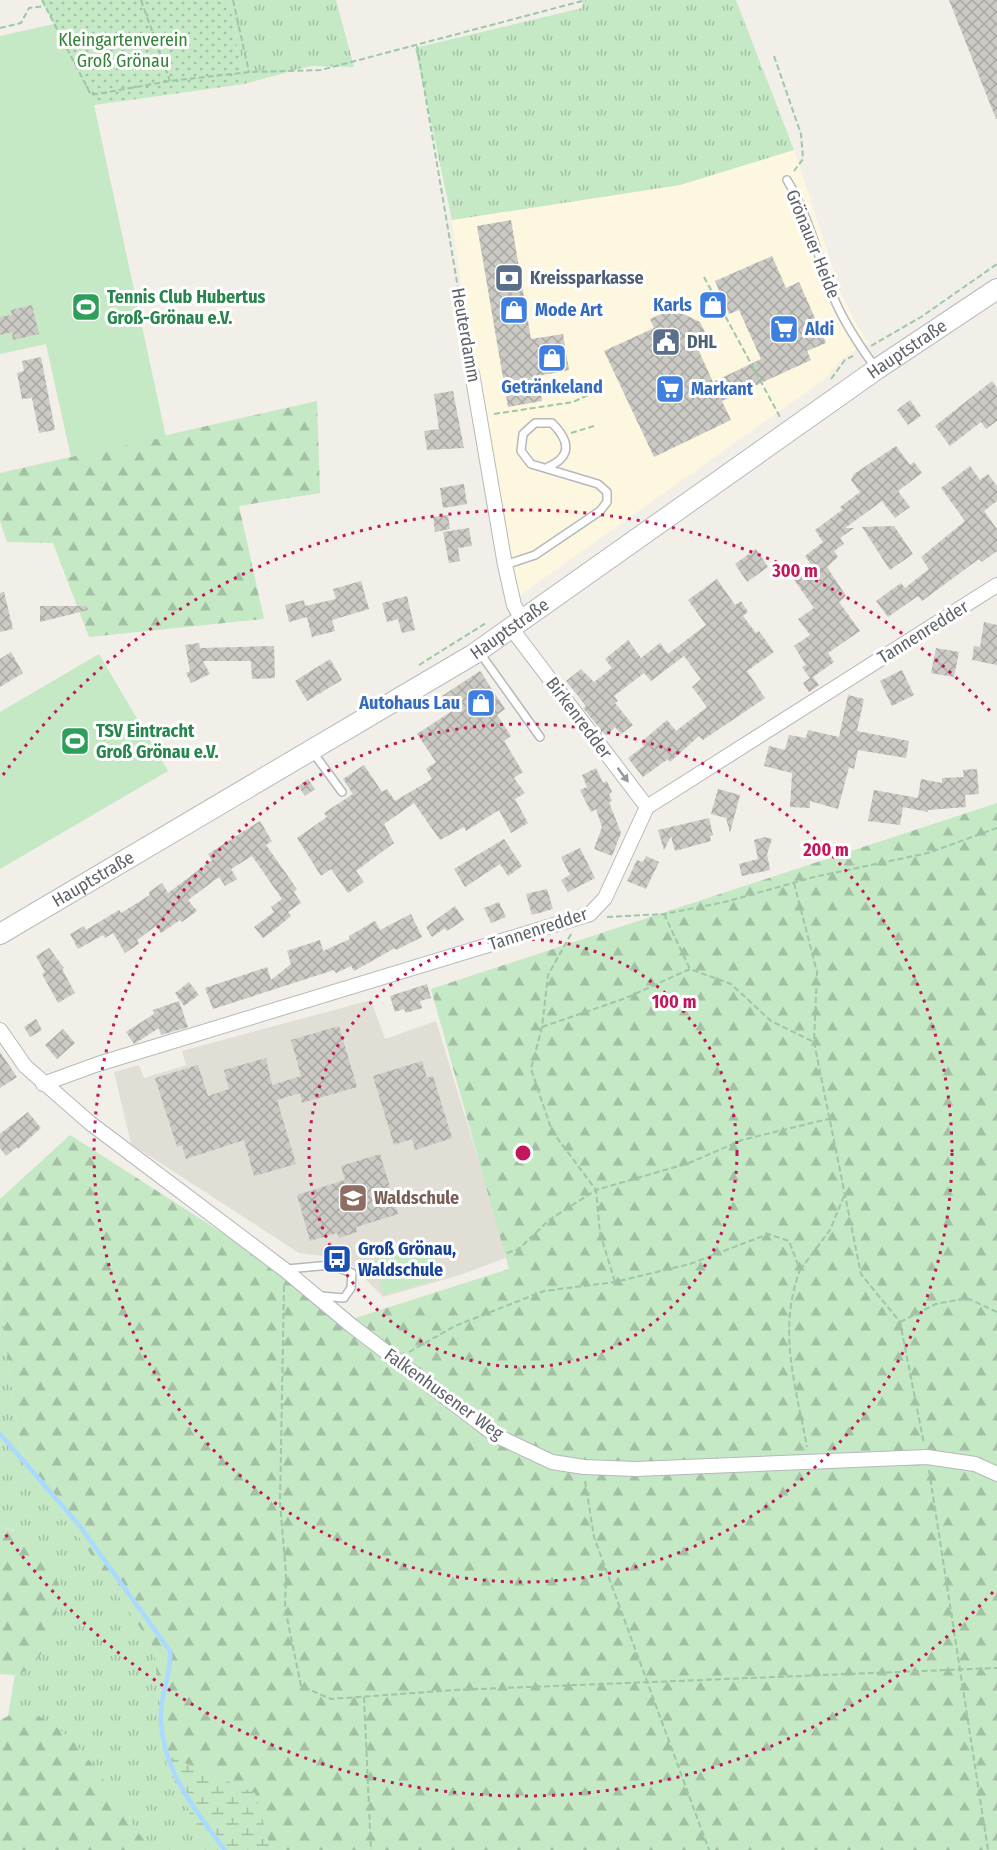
<svg xmlns="http://www.w3.org/2000/svg" width="997" height="1850" font-family="'Fira Sans Condensed',sans-serif">
<style>
.commercial{fill:#fef7e0}
.education{fill:#e1ded6}
.grass{fill:url(#grass-tufts)}
.forest{fill:url(#forest-firs)}
.wetland{fill:url(#wetland-marsh)}
.garden{fill:url(#garden-dots)}
.pitch{fill:#c5e8c5}
.lines{fill:none;stroke-linecap:round;stroke-linejoin:round}
.stream{stroke:#aadaff;stroke-width:4.5}
.building{fill:url(#building-cross-hatch)}
.lane-casing{stroke:#b5b8bc;stroke-width:10}
.street-casing{stroke:#b5b8bc;stroke-width:16}
.secondary-casing{stroke:#b6babf;stroke-width:22}
.path{stroke:#9cc7a9;stroke-width:2;stroke-dasharray:6 3;stroke-linecap:butt}
.lane{stroke:#fff;stroke-width:7}
.street{stroke:#fff;stroke-width:14}
.secondary{stroke:#fff;stroke-width:20}
.oneway{fill:#979a9d}
.ring{fill:none;stroke:#c2185b;stroke-width:3;stroke-dasharray:3 6}
.labels{text-anchor:middle;stroke-width:6;stroke-linejoin:round;paint-order:stroke}
.park-label{font-size:18px;fill:#348238;stroke:#fff}
.street-label{font-size:18px;fill:#5f6368;stroke:#fff}
.service-label{font-size:18px;font-weight:bold;fill:#4e5e75;stroke:#fff;text-anchor:start}
.leisure-label{font-size:18px;font-weight:bold;fill:#27864d;stroke:#fff;text-anchor:start}
.shop-label{font-size:18px;font-weight:bold;fill:#366cbe;stroke:#fff;text-anchor:start}
.education-label{font-size:18px;font-weight:bold;fill:#785e54;stroke:#fff;text-anchor:start}
.transit-label{font-size:18px;font-weight:bold;fill:#164399;stroke:#fff;text-anchor:start}
.centre{fill:#c2185b;stroke:#fff;stroke-width:3}
.ring-label{font-size:18px;text-anchor:middle;font-weight:bold;fill:#c2185b;stroke:#fff;stroke-width:6;stroke-linejoin:round;paint-order:stroke}
</style>
<defs>
<pattern id="grass-tufts" width="24" height="20" patternUnits="userSpaceOnUse" patternTransform="scale(1.5)"><rect width="24" height="20" fill="#c5e8c5"/><path d="M3 7l-1-3M5 7V3M7 7l1-3M15 17l-1-3M17 17v-4M19 17l1-3" fill="none" stroke="#a3c0a4"/></pattern>
<pattern id="forest-firs" width="22" height="20" patternUnits="userSpaceOnUse" patternTransform="scale(1.5)"><rect width="22" height="20" fill="#c5e8c5"/><path d="M5 1l3.5 6h-7zM16 11l3.5 6h-7z" fill="#a3c0a4"/></pattern>
<pattern id="wetland-marsh" width="20" height="14" patternUnits="userSpaceOnUse" patternTransform="scale(1.5)"><rect width="20" height="14" fill="#c5e8c5"/><path d="M1 5h8M5 5V1M11 12h8M15 12V8" fill="none" stroke="#a3c0a4"/></pattern>
<pattern id="garden-dots" width="8" height="8" patternUnits="userSpaceOnUse" patternTransform="scale(1.5)"><rect width="8" height="8" fill="#c5e8c5"/><path d="M2 2h.1M6 6h.1" fill="none" stroke="#a3c0a4" stroke-width="1.8" stroke-linecap="round"/></pattern>
<pattern id="building-cross-hatch" width="8" height="8" patternUnits="userSpaceOnUse" patternTransform="scale(1.5)"><rect width="8" height="8" fill="#cccac5"/><path d="M0 0l8 8M0 8l8-8" fill="none" stroke="#a9a8a4"/></pattern>
</defs>
<rect width="100%" height="100%" fill="#f1efe8"/>
<polygon class="commercial" points="794,150 841,293 855,322 869,343 842,358 826,378 506,605 452,220 680,185"/>
<polygon class="education" points="371,1000 385,1039 436,1021 508,1257 460,1275 383,1297 346,1259 299,1253 131,1144 114,1072 139,1065 144,1078 186,1065 182,1051"/>
<g class="grass">
<polygon points="229,0 336,0 354,67 310,66 244,84"/>
<polygon points="583,0 736,0 794,150 680,185 452,220 415,48 582,8"/>
<polygon points="0,1298 20,1449 155,1650 161,1753 255,1793 271,1850 152,1850 38,1716 8,1716 15,1675 29,1666 14,1530 0,1526"/>
</g>
<g class="forest">
<polygon points="317,401 320,493 239,506 264,619 89,637 53,543 7,542 0,521 0,473"/>
<polygon points="997,803 997,1850 271,1850 254,1793 161,1753 155,1650 20,1449 0,1298 0,1199 70,1135 355,1318 509,1269 431,989"/>
<path d="M 0,1526 C 13,1529 42,1546 50,1558 C 69,1587 52,1669 14,1675 C 10,1675 4,1674 0,1674 Z"/>
<path d="M 8,1716 C 17,1716 32,1714 40,1717 C 89,1740 118,1810 152,1850 L 0,1850 L 0,1720 Z"/>
</g>
<polygon class="wetland" points="161,1753 255,1793 271,1850 212,1850 191,1816"/>
<polygon class="garden" points="42,0 229,0 244,84 94,105"/>
<g class="pitch">
<polygon points="54,24 94,105 166,437 71,457 46,344 0,354 0,36"/>
<polygon points="99,654 168,771 0,869 0,712"/>
<polygon points="431,1244 441,1278 383,1295 374,1260"/>
</g>
<g class="lines">
<path class="stream" d="M 0,1434 L 79,1525 L 170,1651 C 172,1671 162,1690 161,1710 C 158,1763 194,1810 225,1850"/>
</g>
<g class="building">
<polygon points="949,0 997,0 997,119 996,119"/>
<polygon points="511,220 531,339 563,334 569,370 538,376 542,401 508,407 477,226"/>
<polygon points="772,256 786,288 799,282 826,343 807,351 811,360 722,401 731,420 654,457 604,351 654,328 650,319 673,309 700,322 708,338 697,347 713,382 761,359 739,310 729,314 715,281"/>
<polygon points="32,305 39,334 13,340 12,332 0,335 0,317 12,315 11,310"/>
<polygon points="41,357 55,430 39,433 32,398 22,399 17,373 24,371 22,361"/>
<polygon points="992,381 997,388 997,421 986,429 981,422 950,446 935,426"/>
<polygon points="453,391 464,448 427,450 424,431 439,429 434,394"/>
<polygon points="910,400 921,416 908,425 897,410"/>
<polygon points="896,446 910,465 914,462 922,473 898,491 910,507 895,518 882,501 845,528 854,528 840,538 844,544 834,551 838,557 827,567 846,596 839,602 860,631 828,653 834,662 813,677 819,685 809,692 803,683 810,678 802,667 806,665 794,646 810,635 798,619 814,608 792,577 810,563 805,556 823,542 815,530 842,510 840,507 860,492 851,480 854,474"/>
<polygon points="970,466 980,480 988,474 997,486 997,501 984,511 997,529 997,551 982,562 979,559 922,601 918,596 888,617 876,601 901,583 905,588 929,569 921,557 965,521 941,488"/>
<polygon points="464,484 467,504 443,508 440,488"/>
<polygon points="448,515 450,529 435,532 433,517"/>
<polygon points="894,526 913,554 890,570 862,527"/>
<polygon points="469,528 472,546 458,548 460,561 449,563 443,532"/>
<polygon points="756,549 768,567 747,582 735,564"/>
<polygon points="717,579 735,605 741,601 748,612 743,616 756,633 759,631 774,652 747,671 765,698 703,740 699,736 670,762 668,759 643,777 628,758 644,746 641,742 667,720 676,731 707,707 692,687 701,679 684,656 651,681 644,673 614,696 618,701 615,703 633,725 621,734 615,727 606,736 583,708 586,706 566,681 581,669 594,682 612,668 605,659 628,640 641,658 660,643 668,654 706,625 688,600"/>
<polygon points="361,581 369,609 332,620 335,631 312,637 307,617 289,622 285,605 304,600 305,606 336,599 333,589"/>
<polygon points="4,592 13,629 0,632 0,593"/>
<polygon points="407,596 415,630 402,633 398,619 387,622 382,603"/>
<polygon points="40,606 87,606 88,610 40,622"/>
<polygon points="984,622 997,625 997,665 972,660 974,646 980,647"/>
<polygon points="199,643 200,648 274,646 275,678 252,679 251,661 203,661 210,674 191,683 186,673 190,671 185,645"/>
<polygon points="936,648 959,652 954,677 931,673"/>
<polygon points="11,652 23,673 0,687 0,659"/>
<polygon points="330,659 342,680 307,701 295,681"/>
<polygon points="902,670 914,695 892,706 880,681"/>
<polygon points="480,671 505,709 497,715 511,736 504,741 523,772 514,778 525,793 515,799 528,823 511,833 499,810 466,831 464,827 440,840 414,803 384,824 394,843 356,871 364,882 348,893 331,869 321,876 297,838 327,817 324,813 353,794 343,779 364,765 382,792 387,789 395,801 432,779 426,769 436,762 417,734 452,711 442,696"/>
<polygon points="848,695 864,699 857,731 909,741 906,758 858,750 854,769 849,767 838,809 810,801 810,808 790,807 792,773 764,766 769,746 785,750 789,735 806,738 808,730 839,737"/>
<polygon points="596,768 603,783 607,781 612,792 609,794 612,801 609,802 621,833 612,856 594,849 602,827 596,809 591,812 580,790 587,787 582,775"/>
<polygon points="977,769 979,794 965,795 966,807 928,810 928,812 903,807 900,825 868,821 874,790 918,798 921,779 942,783 942,778 964,777 963,770"/>
<polygon points="308,779 315,789 305,796 298,786"/>
<polygon points="718,789 740,795 730,833 726,818 711,814"/>
<polygon points="709,818 713,835 710,836 711,841 675,851 671,836 664,850 658,830"/>
<polygon points="260,821 272,841 266,845 297,889 294,892 301,903 288,912 291,916 279,926 263,938 254,927 274,912 271,907 282,899 252,856 231,869 237,879 225,886 219,877 188,900 197,911 182,922 180,920 161,933 156,926 137,940 139,944 125,953 113,933 105,938 103,935 78,949 70,934 84,926 86,930 119,910 121,913 150,895 149,892 162,883 168,893 212,860 208,854"/>
<polygon points="764,837 772,839 767,854 770,870 742,876 739,864 758,859 754,840"/>
<polygon points="504,839 522,866 508,876 500,864 465,887 454,869"/>
<polygon points="580,848 595,878 568,892 561,880 570,875 561,857"/>
<polygon points="646,856 659,862 646,889 627,881 637,860 643,862"/>
<polygon points="547,889 553,909 532,915 526,894"/>
<polygon points="499,902 506,917 491,923 484,908"/>
<polygon points="455,906 464,920 447,931 445,928 432,937 426,927"/>
<polygon points="411,914 422,937 396,950 395,948 354,971 351,966 336,973 334,970 213,1009 205,988 267,967 271,980 291,964 287,951 320,940 323,951 350,939 349,936 375,921 380,930"/>
<polygon points="49,948 64,968 62,969 75,993 58,1003 42,974 45,972 36,956"/>
<polygon points="189,982 199,995 184,1006 175,993"/>
<polygon points="427,984 431,998 420,1001 422,1008 406,1013 404,1009 395,1012 390,996"/>
<polygon points="179,1001 188,1027 161,1035 159,1028 134,1044 126,1032 154,1014 153,1010"/>
<polygon points="36,1019 42,1030 30,1037 24,1027"/>
<polygon points="339,1026 357,1087 302,1103 300,1093 277,1100 296,1164 254,1176 244,1140 186,1159 182,1145 177,1147 155,1078 198,1065 208,1096 229,1089 224,1070 266,1058 272,1085 301,1076 291,1040"/>
<polygon points="63,1029 75,1043 57,1059 45,1045"/>
<polygon points="0,1052 17,1077 0,1088"/>
<polygon points="422,1061 427,1078 433,1076 452,1138 415,1150 412,1139 394,1145 373,1076"/>
<polygon points="28,1112 41,1128 18,1149 17,1147 6,1156 0,1148 0,1134"/>
<polygon points="380,1154 398,1214 356,1227 357,1232 339,1238 337,1233 310,1241 297,1195 345,1180 341,1166"/>
</g>
<g class="lines">
<g class="lane-casing">
<g id="lane">
<path d="M 787,180 C 809,216 818,257 833,296 C 843,321 859,345 875,367"/>
<path d="M 505,565 L 535,555 L 600,511 L 607,502 L 607,492 L 598,484 L 531,464 L 521,451 L 523,434 L 535,423 L 552,423 C 569,440 573,456 548,467"/>
<polyline points="480,653 540,737"/>
<polyline points="312,751 342,792"/>
<polyline points="287,1269 331,1265 352,1273 351,1288 344,1298 321,1296"/>
</g>
</g>
<g class="street-casing">
<g id="street">
<polyline points="472,373 505,565 514,605 523,621"/>
<polyline points="511,628 647,807"/>
<polyline points="0,1030 25,1066 90,1123 285,1270 352,1326 495,1435 552,1462 584,1467 636,1469 927,1457 975,1464 997,1474"/>
<polyline points="43,1084 98,1064 590,914 605,898 647,807 997,585"/>
</g>
</g>
<g class="secondary-casing">
<g id="secondary">
<path id="s1" d="M 0,934 L 474,654 L 877,369 L 997,289"/>
</g>
</g>
<g class="path">
<polyline points="42,0 91,95 170,81 249,72 321,70 586,0"/>
<polyline points="141,0 170,81"/>
<polyline points="233,0 249,72"/>
<polyline points="0,28 21,23 29,8 45,6"/>
<polyline points="417,46 470,359"/>
<polyline points="774,56 801,134 803,159 794,171"/>
<polyline points="704,277 780,417"/>
<polyline points="871,346 921,317 997,264"/>
<polyline points="831,379 845,360 853,356"/>
<polyline points="494,414 573,402 599,390"/>
<polyline points="571,433 594,426"/>
<polyline points="419,665 486,623"/>
<polyline points="794,883 817,972 814,1042 861,1274 900,1322 924,1444"/>
<polyline points="664,914 690,969"/>
<polyline points="607,917 664,914 725,902 814,877 928,853 997,828"/>
<polyline points="571,934 548,975 542,1027 531,1069 552,1131 596,1190 689,1163 742,1140 828,1119"/>
<polyline points="542,1027 626,998 690,969 731,984 771,1021 814,1042"/>
<polyline points="507,1253 519,1249 549,1220 596,1190 600,1233 615,1282"/>
<polyline points="800,1270 830,1230 844,1196"/>
<polyline points="284,1286 280,1503 286,1574 285,1608 301,1686 331,1699 455,1690 997,1668"/>
<polyline points="900,1322 936,1304 967,1298 997,1312"/>
<path d="M 409,1352 L 455,1326 L 544,1291 L 615,1282 L 690,1264 L 768,1234 L 789,1241 L 800,1270 C 777,1331 796,1386 807,1447"/>
<polyline points="929,1470 988,1850"/>
<polyline points="585,1481 594,1537 709,1850"/>
<polyline points="364,1697 371,1850"/>
</g>
<use href="#lane" class="lane"/>
<use href="#street" class="street"/>
<use href="#secondary" class="secondary"/>
</g>
<defs><path id="oneway-solid" d="M-6-.8H1V-3.2L6.5 0L1 3.2V.8H-6Z" transform="scale(1.5)"/></defs>
<use class="oneway" href="#oneway-solid" transform="translate(623 775) rotate(53)"/>
<g class="ring">
<circle cx="523" cy="1153" r="214"/>
<circle cx="523" cy="1153" r="429"/>
<path d="M993 1592A643 643 0 0 1 3 1531M3 775A643 643 0 0 1 993 714"/>
</g>
<defs>
<g id="bank-square" transform="scale(1.5)"><rect x="-9" y="-9" width="18" height="18" rx="4" fill="#5c6f8a" stroke="#fff"/><path d="M-6-4H6V4H-6ZM0-2.3a2.3 2.3 0 1 0 0 4.6a2.3 2.3 0 1 0 0-4.6Z" fill="#fff"/></g>
<g id="shop-square" transform="scale(1.5)"><rect x="-9" y="-9" width="18" height="18" rx="4" fill="#3f7fe0" stroke="#fff"/><path d="M-5-2.5h2.3a2.7 3.5 0 0 1 5.4 0H5L5.5 6h-11ZM-1.5-2.5h3a1.5 2.3 0 0 0-3 0Z" fill="#fff"/></g>
<g id="stadium-square" transform="scale(1.5)"><rect x="-9" y="-9" width="18" height="18" rx="4" fill="#2e9e5b" stroke="#fff"/><path d="M0-5a6.5 5 0 1 0 0 10a6.5 5 0 1 0 0-10ZM-3.5-1.8h7v3.6h-7Z" fill="#fff"/></g>
<g id="supermarket-square" transform="scale(1.5)"><rect x="-9" y="-9" width="18" height="18" rx="4" fill="#3f7fe0" stroke="#fff"/><path d="M-6-5.5h2.5l.6 2H6L4.5 2H-2.5L-4.4-4H-6ZM-1.5 3.2a1.3 1.3 0 1 0 .1 0ZM3 3.2a1.3 1.3 0 1 0 .1 0Z" fill="#fff"/></g>
<g id="civic-square" transform="scale(1.5)"><rect x="-9" y="-9" width="18" height="18" rx="4" fill="#5c6f8a" stroke="#fff"/><path d="M-.6-6.5H3V-4.5H.6V-3L4-1V1h2V6H-6V1h2V-1L-.6-3ZM-1.2 2.5V6h2.4V2.5Z" fill="#fff"/></g>
<g id="school-square" transform="scale(1.5)"><rect x="-9" y="-9" width="18" height="18" rx="4" fill="#8d6e63" stroke="#fff"/><path d="M0-5L7-2L0 1L-7-2ZM-4 1L0 2.5L4 1V4Q0 6-4 4Z" fill="#fff"/></g>
<g id="bus-square" transform="scale(1.5)"><rect x="-9" y="-9" width="18" height="18" rx="4" fill="#1a4fb4" stroke="#fff"/><path d="M-5-6H5V4H4V6H2V4H-2V6H-4V4H-5ZM-3.5-4V0h7V-4ZM-3.5 1.2v1.5H-2V1.2ZM2 1.2v1.5H3.5V1.2Z" fill="#fff"/></g>
</defs>
<g fill-rule="evenodd">
<use href="#bank-square" x="509" y="278"/>
<use href="#shop-square" x="713" y="305"/>
<use href="#stadium-square" x="86" y="307"/>
<use href="#shop-square" x="514" y="310"/>
<use href="#supermarket-square" x="784" y="329"/>
<use href="#civic-square" x="666" y="342"/>
<use href="#shop-square" x="552" y="358"/>
<use href="#supermarket-square" x="670" y="389"/>
<use href="#shop-square" x="481" y="703"/>
<use href="#stadium-square" x="75" y="741"/>
<use href="#school-square" x="353" y="1198"/>
<use href="#bus-square" x="337" y="1259"/>
</g>
<g class="labels">
<g class="park-label">
<text x="123" y="46">Kleingartenverein<tspan x="123" dy="21">Groß Grönau</tspan></text>
</g>
<g class="street-label">
<text transform="translate(813 244) rotate(68)" y="6">Grönauer Heide</text>
<text transform="translate(466 335) rotate(80)" y="6">Heuterdamm</text>
<text dy="6" stroke="none"><textPath href="#s1" startOffset="1080">Hauptstraße</textPath></text>
<text dy="6" stroke="none"><textPath href="#s1" startOffset="594">Hauptstraße</textPath></text>
<text transform="translate(923 632) rotate(-32)" y="6">Tannenredder</text>
<text transform="translate(579 718) rotate(53)" y="6">Birkenredder</text>
<text dy="6" stroke="none"><textPath href="#s1" startOffset="108">Hauptstraße</textPath></text>
<text transform="translate(538 929) rotate(-18)" y="6">Tannenredder</text>
<text transform="translate(444 1394) rotate(36)" y="6">Falkenhusener Weg</text>
</g>
<g class="service-label">
<text x="530" y="284">Kreissparkasse</text>
<text x="687" y="348">DHL</text>
</g>
<g class="leisure-label">
<text x="107" y="303">Tennis Club Hubertus<tspan x="107" dy="21">Groß-Grönau e.V.</tspan></text>
<text x="96" y="737">TSV Eintracht<tspan x="96" dy="21">Groß Grönau e.V.</tspan></text>
</g>
<g class="shop-label">
<text x="692" y="311" text-anchor="end">Karls</text>
<text x="535" y="316">Mode Art</text>
<text x="805" y="335">Aldi</text>
<text x="552" y="393" text-anchor="middle">Getränkeland</text>
<text x="691" y="395">Markant</text>
<text x="460" y="709" text-anchor="end">Autohaus Lau</text>
</g>
<g class="education-label">
<text x="374" y="1204">Waldschule</text>
</g>
<g class="transit-label">
<text x="358" y="1255">Groß Grönau,<tspan x="358" dy="21">Waldschule</tspan></text>
</g>
</g>
<circle cx="523" cy="1153" r="9" class="centre"/>
<g class="ring-label">
<text x="795" y="577">300 m</text>
<text x="826" y="856">200 m</text>
<text x="674" y="1008">100 m</text>
</g>
</svg>
